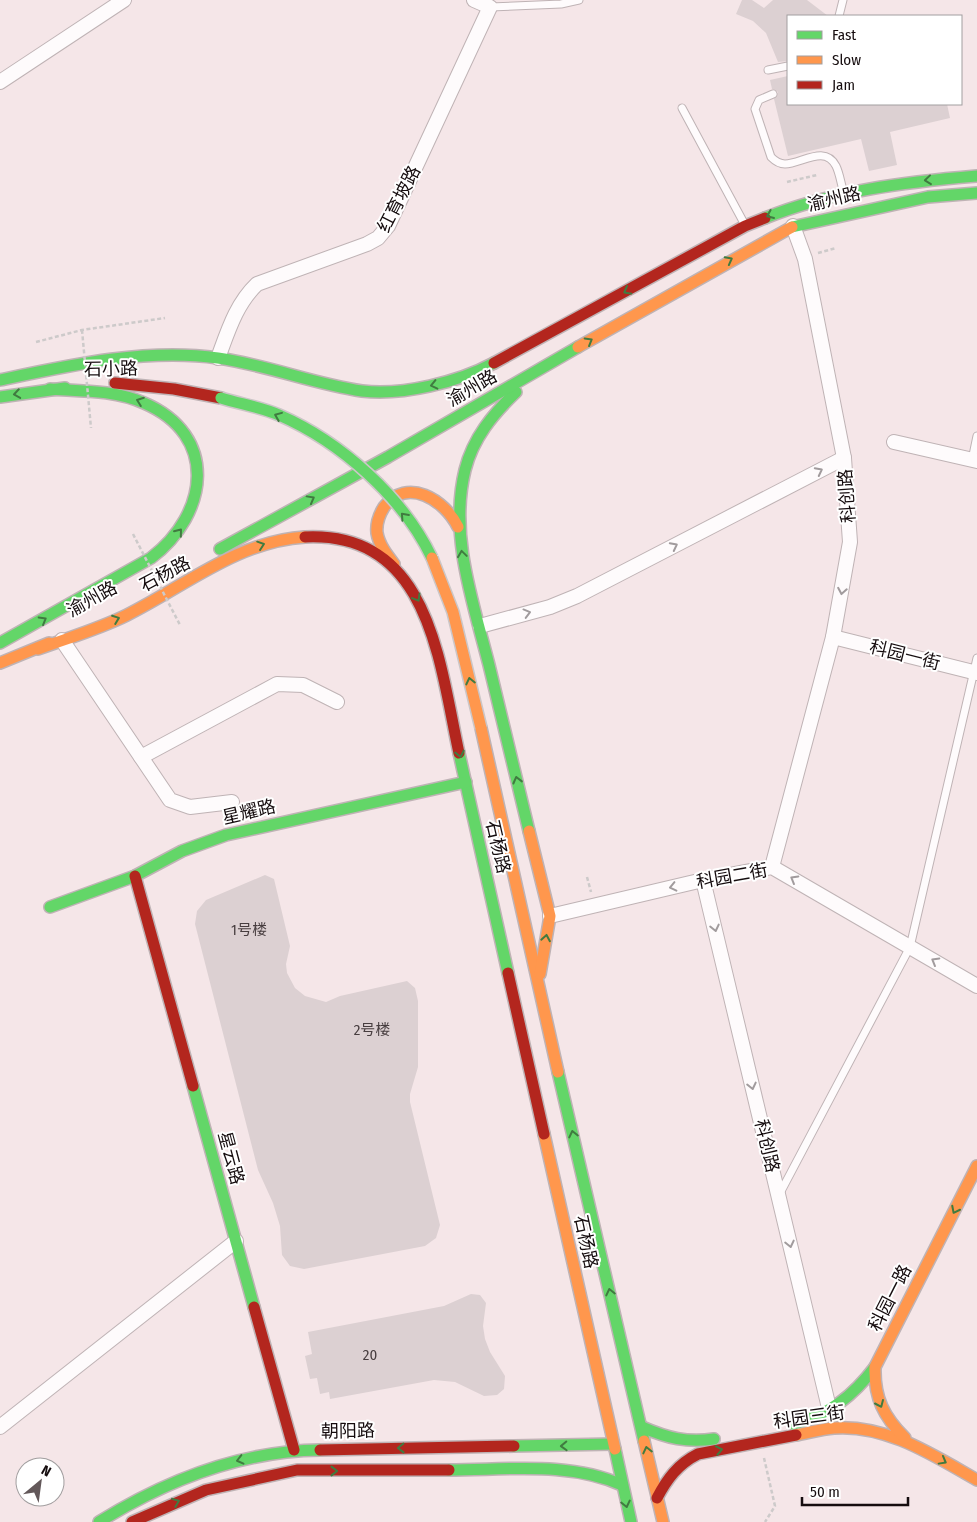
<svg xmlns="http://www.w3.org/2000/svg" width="977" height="1522" font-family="'Fira Sans Condensed','Noto Sans SC',sans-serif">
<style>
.building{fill:#dcd0d2}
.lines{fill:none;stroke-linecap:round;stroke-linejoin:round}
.lane-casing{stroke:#bfb3b5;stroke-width:9}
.street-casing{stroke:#bfb3b5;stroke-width:16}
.fast-casing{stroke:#bfb3b5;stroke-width:14}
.slow-casing{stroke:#bfb3b5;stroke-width:14}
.jam-casing{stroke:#bfb3b5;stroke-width:14}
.path{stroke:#cdcaca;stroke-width:2.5;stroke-dasharray:4 2.5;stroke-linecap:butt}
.lane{stroke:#fefbfc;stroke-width:7}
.street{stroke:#fefbfc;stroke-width:14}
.fast{stroke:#63d668;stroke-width:11}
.slow{stroke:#ff974d;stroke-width:11}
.jam{stroke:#b3261e;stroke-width:11}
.fast-bridge-casing{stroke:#ccc6c7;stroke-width:14;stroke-linecap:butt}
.slow-bridge-casing{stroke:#ccc6c7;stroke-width:14;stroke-linecap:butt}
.path-bridge{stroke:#cdcaca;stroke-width:2.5;stroke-dasharray:4 2.5;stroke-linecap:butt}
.fast-bridge{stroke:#63d668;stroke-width:11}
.slow-bridge{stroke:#ff974d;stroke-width:11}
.oneway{stroke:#407b40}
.oneway2{stroke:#a19b9d}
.labels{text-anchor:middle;stroke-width:4;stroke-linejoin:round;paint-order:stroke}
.number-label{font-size:15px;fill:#473d3f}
.street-label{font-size:18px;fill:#150c0e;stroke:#fff}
</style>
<rect width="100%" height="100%" fill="#f5e6e8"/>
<g class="building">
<polygon points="742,0 752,0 764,8 773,0 807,0 828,16 788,16 788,61 778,62 766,33 753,21 736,14"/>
<polygon points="788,76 788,104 947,104 950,118 890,132 897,165 869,171 861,139 788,156 774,99 778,92 772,89 770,80"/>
<polygon points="265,875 274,879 290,946 286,964 287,973 295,988 305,996 326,1002 340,996 407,981 415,988 418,1001 418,1067 410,1094 410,1102 440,1225 436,1238 425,1246 304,1269 290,1266 282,1255 280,1226 273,1203 258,1170 195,924 197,911 206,900"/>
<polygon points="471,1294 480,1295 486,1303 483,1326 485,1339 490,1352 505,1376 504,1389 497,1395 484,1396 455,1382 434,1380 330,1399 329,1392 320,1394 317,1378 310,1379 305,1356 312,1354 308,1332 444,1306"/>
</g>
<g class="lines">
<g class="lane-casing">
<g id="lane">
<polyline points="490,7 561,4 579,0"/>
<polyline points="839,16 843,0"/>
<polyline points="768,70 788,66"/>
<path d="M 773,94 L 759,100 L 755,109 L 771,157 C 775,161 779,164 785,164 C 801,164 825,144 836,166 C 840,174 841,185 844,193"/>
<polyline points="682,108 745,225"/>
<polyline points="972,460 977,436"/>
<polyline points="779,1195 910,947 977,658"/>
</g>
</g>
<g class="street-casing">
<g id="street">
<polyline points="0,82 124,0"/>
<polyline points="793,226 805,259 844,458"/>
<path d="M 218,358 C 228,331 236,304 257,284 L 367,244 L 378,238 L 388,226 L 490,7 L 474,0"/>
<polyline points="894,442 977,461"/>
<polyline points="480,626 550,607 577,596 844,458 850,542 833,637 772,867"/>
<polyline points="833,637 977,673"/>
<polyline points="62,640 170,800 190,807 232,802"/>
<polyline points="141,757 277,684 303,685 337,702"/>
<polyline points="703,880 830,1412"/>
<polyline points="550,916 703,880 772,867 977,986"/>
<polyline points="0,1427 236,1241"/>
</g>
</g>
<g class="fast-casing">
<g id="fast">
<path d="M 765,218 C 832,191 905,182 977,176"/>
<polyline points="792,227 928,197 977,193"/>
<path d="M 0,380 C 70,365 146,348 218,358 C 267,365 314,384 362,391 C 402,396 459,382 494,363"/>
<path d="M 516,392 C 493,414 473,438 465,470 C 449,535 473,602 489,665 C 502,720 516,775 529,831"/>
<polyline points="0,397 65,388"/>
<polyline points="220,549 388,457 578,347"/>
<path d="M 0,643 L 151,558 C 209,514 219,435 144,403 C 115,390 81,391 50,389"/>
<polyline points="459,753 508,973"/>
<polyline points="50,907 135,876 182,851 226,835 466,782"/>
<polyline points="558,1072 644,1441"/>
<polyline points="193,1086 254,1307"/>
<path d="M 793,1424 C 829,1415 853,1396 875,1367"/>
<path d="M 642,1427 C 667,1438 687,1443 714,1439"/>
<polyline points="514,1446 613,1444"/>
<polyline points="615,1449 631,1522"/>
<path d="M 449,1470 C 506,1470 569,1461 622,1485"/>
<path d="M 99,1522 C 165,1481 241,1451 320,1450"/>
</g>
</g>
<g class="slow-casing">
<g id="slow">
<polyline points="578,347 792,227"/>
<path d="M 394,564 C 387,555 379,545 377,533 C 376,524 379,515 384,507 C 407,476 445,500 458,527"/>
<path d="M 38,649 C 68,638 99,629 127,615 C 185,586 238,541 305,537"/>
<polyline points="0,663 49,643"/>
<polyline points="481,728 558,1072"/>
<polyline points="529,831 550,916 540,974"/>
<polyline points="544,1134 615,1449"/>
<path d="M 796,1435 C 808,1433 821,1429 834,1428 C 886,1424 933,1455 977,1480"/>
<path d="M 905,1438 C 884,1417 874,1398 875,1367 L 977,1166"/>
<polyline points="644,1441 663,1522"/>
</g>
</g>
<g class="jam-casing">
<g id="jam">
<polyline points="494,363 745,226 765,218"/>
<polyline points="115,383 174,389 221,398"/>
<path d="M 305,537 C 430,531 439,662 459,753"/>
<polyline points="135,876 193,1086"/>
<polyline points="508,973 544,1134"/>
<polyline points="254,1307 294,1450"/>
<polyline points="320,1450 514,1446"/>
<path d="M 657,1498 C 667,1479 678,1464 698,1454 L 796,1435"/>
<polyline points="132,1522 206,1490 297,1470 449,1470"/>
</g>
</g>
<g class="path">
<polyline points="787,182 817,175"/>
<polyline points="818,253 836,248"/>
<polyline points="36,342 82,330 165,318"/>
<polyline points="587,877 591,892"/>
<polyline points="764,1458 775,1506 765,1522"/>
</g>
<use href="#lane" class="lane"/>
<use href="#street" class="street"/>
<use href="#fast" class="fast"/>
<use href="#slow" class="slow"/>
<use href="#jam" class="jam"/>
<g class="fast-bridge-casing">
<path id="fast-bridge" d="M 221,398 C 240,404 261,407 279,415 C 341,442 403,497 432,558"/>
</g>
<g class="slow-bridge-casing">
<polyline id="slow-bridge" points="432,558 453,612 481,728"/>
</g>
<g class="path-bridge">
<polyline points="82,330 91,428"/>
<polyline points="133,534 180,625"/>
</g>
<use href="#fast-bridge" class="fast-bridge"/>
<use href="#slow-bridge" class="slow-bridge"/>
</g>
<defs><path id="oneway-chevron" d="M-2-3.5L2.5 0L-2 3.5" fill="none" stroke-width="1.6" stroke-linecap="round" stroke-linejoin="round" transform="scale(1.25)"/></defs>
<g class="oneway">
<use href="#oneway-chevron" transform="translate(928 180) rotate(174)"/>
<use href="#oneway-chevron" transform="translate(770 215) rotate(157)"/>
<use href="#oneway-chevron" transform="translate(729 260) rotate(-28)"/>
<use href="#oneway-chevron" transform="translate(627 291) rotate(151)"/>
<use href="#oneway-chevron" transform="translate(589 341) rotate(-30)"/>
<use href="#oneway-chevron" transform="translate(434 385) rotate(167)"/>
<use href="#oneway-chevron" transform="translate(17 394) rotate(171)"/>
<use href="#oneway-chevron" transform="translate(140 401) rotate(-160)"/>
<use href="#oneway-chevron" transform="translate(278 416) rotate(-158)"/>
<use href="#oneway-chevron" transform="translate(311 499) rotate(-29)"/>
<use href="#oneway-chevron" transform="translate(404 516) rotate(-132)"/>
<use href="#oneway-chevron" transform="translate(179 532) rotate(-51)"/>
<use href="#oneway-chevron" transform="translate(261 545) rotate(-19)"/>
<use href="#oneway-chevron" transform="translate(462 554) rotate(-98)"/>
<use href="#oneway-chevron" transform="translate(417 598) rotate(59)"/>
<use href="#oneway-chevron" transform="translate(116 619) rotate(-21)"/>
<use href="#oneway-chevron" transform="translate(43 620) rotate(-30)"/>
<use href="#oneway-chevron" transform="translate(470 681) rotate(-103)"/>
<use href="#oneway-chevron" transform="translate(460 754) rotate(77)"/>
<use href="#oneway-chevron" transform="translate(517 780) rotate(-104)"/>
<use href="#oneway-chevron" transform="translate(546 938) rotate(-80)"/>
<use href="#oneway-chevron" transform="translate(573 1134) rotate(-103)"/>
<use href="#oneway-chevron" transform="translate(955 1210) rotate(117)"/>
<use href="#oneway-chevron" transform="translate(610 1292) rotate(-103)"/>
<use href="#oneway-chevron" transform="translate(880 1404) rotate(66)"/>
<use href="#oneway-chevron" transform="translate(564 1446) rotate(178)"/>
<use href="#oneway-chevron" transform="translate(401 1448) rotate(179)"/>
<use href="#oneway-chevron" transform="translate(647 1450) rotate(-103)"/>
<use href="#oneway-chevron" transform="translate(719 1450) rotate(-11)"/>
<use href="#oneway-chevron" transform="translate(240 1460) rotate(166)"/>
<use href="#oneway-chevron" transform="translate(943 1461) rotate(29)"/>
<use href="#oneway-chevron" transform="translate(334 1471)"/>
<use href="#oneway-chevron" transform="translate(176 1502) rotate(-22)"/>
<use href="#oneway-chevron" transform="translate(626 1504) rotate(77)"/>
</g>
<g class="oneway2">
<use href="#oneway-chevron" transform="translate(819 471) rotate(-27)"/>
<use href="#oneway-chevron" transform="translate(674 546) rotate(-27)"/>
<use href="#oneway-chevron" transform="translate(842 591) rotate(100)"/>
<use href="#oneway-chevron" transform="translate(527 613) rotate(-15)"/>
<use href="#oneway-chevron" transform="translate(794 879) rotate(-150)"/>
<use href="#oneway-chevron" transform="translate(673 887) rotate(167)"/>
<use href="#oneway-chevron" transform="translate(715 928) rotate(77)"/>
<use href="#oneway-chevron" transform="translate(935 961) rotate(-150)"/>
<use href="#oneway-chevron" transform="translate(752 1086) rotate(77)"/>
<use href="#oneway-chevron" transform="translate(790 1244) rotate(77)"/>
</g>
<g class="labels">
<g class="number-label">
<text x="249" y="935">1号楼</text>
<text x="372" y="1035">2号楼</text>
<text x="370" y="1360">20</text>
</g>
<g class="street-label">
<text transform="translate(399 199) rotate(-63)" y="6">红育坡路</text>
<text transform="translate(834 199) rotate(-13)" y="6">渝州路</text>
<text transform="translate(111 369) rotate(-1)" y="6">石小路</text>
<text transform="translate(472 388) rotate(-30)" y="6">渝州路</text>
<text transform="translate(847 496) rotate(-94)" y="6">科创路</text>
<text transform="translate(165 574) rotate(-28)" y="6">石杨路</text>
<text transform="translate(92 599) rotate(-29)" y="6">渝州路</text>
<text transform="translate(905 655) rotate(14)" y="6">科园一街</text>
<text transform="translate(249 812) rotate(-13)" y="6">星耀路</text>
<text transform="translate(498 847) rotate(77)" y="6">石杨路</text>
<text transform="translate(732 876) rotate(-10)" y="6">科园二街</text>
<text transform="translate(767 1146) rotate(77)" y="6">科创路</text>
<text transform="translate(231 1158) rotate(75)" y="6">星云路</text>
<text transform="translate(586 1242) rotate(78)" y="6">石杨路</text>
<text transform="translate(890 1298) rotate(-63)" y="6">科园一路</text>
<text transform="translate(809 1417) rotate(-8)" y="6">科园三街</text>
<text transform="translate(348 1431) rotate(-1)" y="6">朝阳路</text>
</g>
</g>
<rect x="787" y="15" width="175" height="90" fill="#ffffff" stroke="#a19e9f"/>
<rect x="797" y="31" width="25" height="8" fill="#63d668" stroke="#a19e9f"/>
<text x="832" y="40" font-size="15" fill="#150c0e">Fast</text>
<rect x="797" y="56" width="25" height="8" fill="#ff974d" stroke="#a19e9f"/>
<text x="832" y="65" font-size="15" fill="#150c0e">Slow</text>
<rect x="797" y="81" width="25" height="8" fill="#b3261e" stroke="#a19e9f"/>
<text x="832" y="90" font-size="15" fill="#150c0e">Jam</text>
<g transform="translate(40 1482) rotate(29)"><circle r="24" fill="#ffffff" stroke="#a19e9f"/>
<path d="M0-4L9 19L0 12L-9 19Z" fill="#63585a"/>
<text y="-8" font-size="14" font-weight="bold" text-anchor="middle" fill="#150c0e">N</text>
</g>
<path d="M802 1497v8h106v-8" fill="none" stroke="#150c0e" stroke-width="2.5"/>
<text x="810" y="1497" font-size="15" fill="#150c0e" stroke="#ffffff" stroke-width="4" paint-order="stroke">50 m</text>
</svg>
